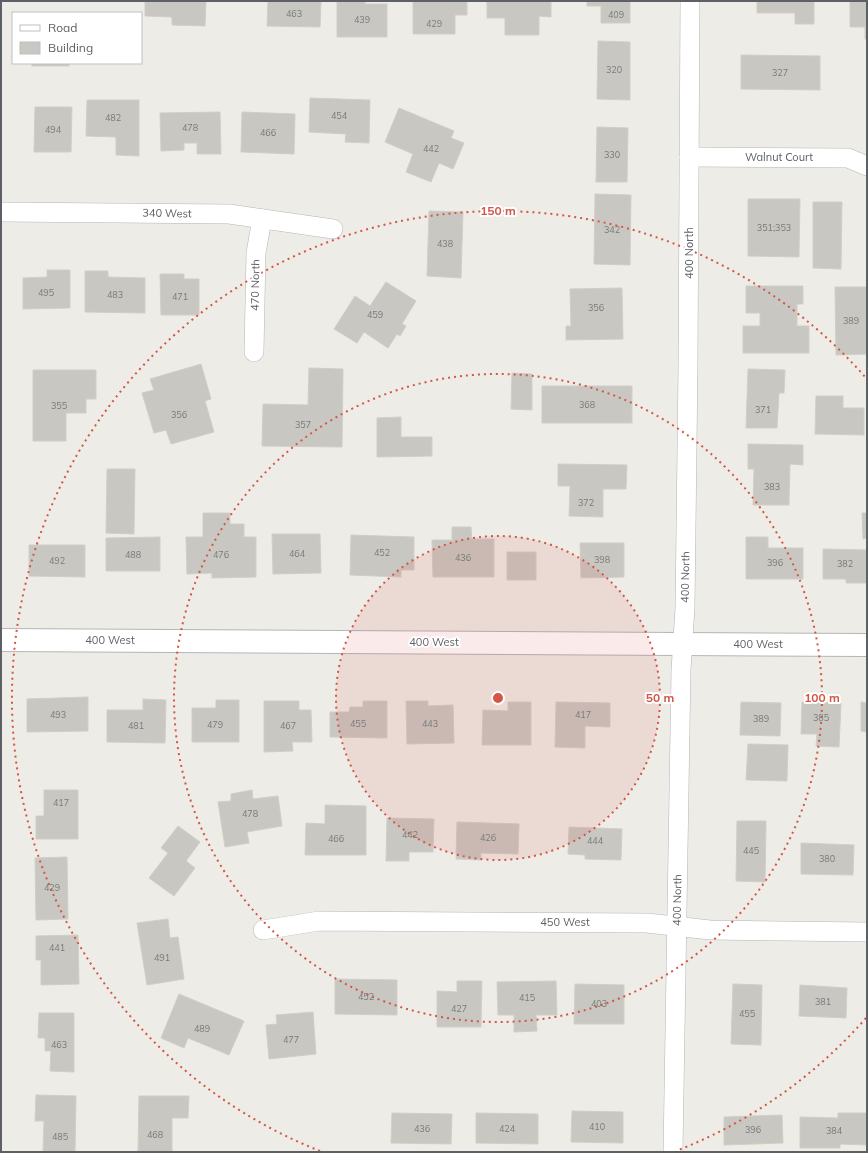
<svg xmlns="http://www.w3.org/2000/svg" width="868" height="1153" font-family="Mulish,sans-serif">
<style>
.building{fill:#c9c7c2;stroke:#d2cec5}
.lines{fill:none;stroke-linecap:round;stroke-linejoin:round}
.minor-casing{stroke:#b3b5b9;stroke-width:20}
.tertiary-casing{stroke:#b3b5b9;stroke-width:24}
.minor{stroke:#fff;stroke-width:19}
.tertiary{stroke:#fff;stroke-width:22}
.ring{fill:none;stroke:#d35646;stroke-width:2;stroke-dasharray:2 4}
.labels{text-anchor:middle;stroke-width:4;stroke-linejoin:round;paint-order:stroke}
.number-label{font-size:9px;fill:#787a7c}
.street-label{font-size:11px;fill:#5d6064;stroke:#fff}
.centre{fill:#d35646;stroke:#fff;stroke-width:2}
.ring-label{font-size:12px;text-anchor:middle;font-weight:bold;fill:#d35646;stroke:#fff;stroke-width:4;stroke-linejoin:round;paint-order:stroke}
</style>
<rect width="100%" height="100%" fill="#eeece6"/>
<g class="building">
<polygon points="145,1 206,1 205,26 172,25 172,17 145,16"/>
<polygon points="268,1 321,1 320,27 267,26"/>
<polygon points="337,1 365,1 365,4 387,4 387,37 337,37"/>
<polygon points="413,1 467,1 467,15 455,15 455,34 413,34"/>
<polygon points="487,1 551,1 551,17 539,16 539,35 505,35 505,18 487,18"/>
<polygon points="587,1 630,1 630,23 601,23 601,6 587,6"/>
<polygon points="757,1 814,1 814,24 795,24 795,13 757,13"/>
<polygon points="850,1 867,1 867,39 865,39 865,27 850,27"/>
<polygon points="598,41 630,42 630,100 597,99"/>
<polygon points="741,55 820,56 820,90 741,89"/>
<rect x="32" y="63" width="37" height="3"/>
<polygon points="310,98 370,100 369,143 345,142 346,134 309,132"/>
<polygon points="87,100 139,100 139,156 116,155 116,137 86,136"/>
<polygon points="35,107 72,107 71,152 34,152"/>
<polygon points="399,108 454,131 451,138 464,143 453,169 439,163 431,182 406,172 413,154 385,142"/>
<polygon points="220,112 221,154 197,154 197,143 184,143 184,150 161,151 160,113"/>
<polygon points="242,112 295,114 294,154 241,152"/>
<polygon points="597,127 628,128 627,182 596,182"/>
<polygon points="595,194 631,195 630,265 594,264"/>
<polygon points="748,199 800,199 799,257 748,256"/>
<polygon points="813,202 842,202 841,269 813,268"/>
<polygon points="429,211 463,212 461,278 427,276"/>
<polygon points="47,270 70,270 70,308 23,309 23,278 47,277"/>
<polygon points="85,271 108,271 108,277 145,278 145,313 85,312"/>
<polygon points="160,274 184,274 184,279 199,279 199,315 161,315"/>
<polygon points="386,282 416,301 402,324 406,326 400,336 397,334 388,348 364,332 357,343 334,329 355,296 370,306"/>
<polygon points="746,286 803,286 803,304 797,304 797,326 809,326 809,353 743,353 743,326 760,326 760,313 746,313"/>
<polygon points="835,287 867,287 867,354 836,355"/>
<polygon points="622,288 623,339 566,340 566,326 571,326 570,289"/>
<polygon points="201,364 211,399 205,401 214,432 171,444 166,430 154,433 142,393 154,390 150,379"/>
<polygon points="309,368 343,369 342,447 262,446 263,404 308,405"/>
<polygon points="748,369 785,370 784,393 779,393 777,428 746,428"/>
<polygon points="33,370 96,370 96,399 86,399 86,413 66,413 66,441 33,441"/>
<polygon points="512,373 532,374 532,410 511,409"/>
<rect x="542" y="386" width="90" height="37"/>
<polygon points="816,396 843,396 843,408 864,408 864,435 815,434"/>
<polygon points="401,417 401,437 432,437 432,456 377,457 377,418"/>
<polygon points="748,444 803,445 803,465 790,464 789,505 753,505 754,469 748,469"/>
<polygon points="558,464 627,465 626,489 603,489 603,517 569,516 570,486 558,486"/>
<polygon points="107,469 135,469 134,534 106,533"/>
<polygon points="203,513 230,513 230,524 244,524 244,537 256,537 256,577 212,578 212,573 187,574 186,537 203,537"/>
<polygon points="862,513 867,513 867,538 863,539"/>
<polygon points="452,527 471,527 472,539 494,539 494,577 433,577 432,540 452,540"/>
<polygon points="272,534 320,534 321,573 273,574"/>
<polygon points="351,535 414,537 414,570 401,570 401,577 350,575"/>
<polygon points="160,537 160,571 106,571 106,538"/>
<polygon points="746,537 768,537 768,548 803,548 803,579 746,579"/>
<polygon points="580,543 624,543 624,577 581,578"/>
<polygon points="29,545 85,545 85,577 29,576"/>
<polygon points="823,549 867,550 867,583 846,583 846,579 823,579"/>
<rect x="507" y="552" width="29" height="28"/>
<polygon points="88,697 88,731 27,732 27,699"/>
<polygon points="143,699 166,700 165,743 107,742 107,710 143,710"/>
<polygon points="216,700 239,700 239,742 192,742 192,708 216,708"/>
<polygon points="264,701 299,701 299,710 311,710 312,742 292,742 293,751 264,752"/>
<polygon points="363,701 387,701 387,738 330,737 330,712 349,712 350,707 363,707"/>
<polygon points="406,701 428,701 428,706 453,705 454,743 407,744"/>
<polygon points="508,702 531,702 531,745 482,745 483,710 508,711"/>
<polygon points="556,702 610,703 610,727 585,726 585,748 555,747"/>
<polygon points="741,702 781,703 780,736 740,735"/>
<polygon points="802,702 841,703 839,747 816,746 817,734 801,734"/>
<polygon points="861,702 867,703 867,732 861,731"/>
<polygon points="748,744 788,745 787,781 746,780"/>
<polygon points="44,790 78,790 78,839 36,839 36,816 44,816"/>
<polygon points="252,790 253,799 278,796 282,826 247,832 249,843 225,847 218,802 231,801 231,794"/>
<polygon points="325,805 366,806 366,855 305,855 306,823 325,824"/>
<polygon points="387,818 434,819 433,852 409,852 409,861 386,861"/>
<polygon points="737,821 766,821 765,882 736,881"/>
<polygon points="457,822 519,824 518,854 481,853 481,860 456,859"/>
<polygon points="178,826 200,842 186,861 195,868 174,896 149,878 168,853 161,848"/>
<polygon points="569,827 622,829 621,860 585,859 585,855 568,854"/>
<polygon points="801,843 854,845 853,875 801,874"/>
<polygon points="67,857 68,919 36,920 35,858"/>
<polygon points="168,919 170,938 178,937 184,979 147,985 137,923"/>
<polygon points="78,935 79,984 41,985 41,960 36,960 36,936"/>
<polygon points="335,979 397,980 397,1015 335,1014"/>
<polygon points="457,981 482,981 481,1027 437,1027 437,991 457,992"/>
<polygon points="556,981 557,1015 536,1015 537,1031 514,1032 514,1015 498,1015 497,982"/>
<polygon points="575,984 624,985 624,1024 574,1024"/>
<polygon points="733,984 762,985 761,1045 731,1044"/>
<polygon points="800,985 847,988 846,1018 799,1016"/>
<polygon points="179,994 244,1021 229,1055 188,1038 184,1048 161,1038"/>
<polygon points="313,1012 316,1054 269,1059 266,1025 277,1024 276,1015"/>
<polygon points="39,1013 74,1013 74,1072 50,1071 51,1051 45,1051 45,1038 38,1038"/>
<polygon points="36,1095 76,1096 75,1152 43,1152 44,1121 35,1121"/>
<polygon points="139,1096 189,1096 188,1118 172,1118 172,1152 138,1152"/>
<polygon points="572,1111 623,1112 623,1143 571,1142"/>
<polygon points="392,1113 452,1114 451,1144 391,1143"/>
<polygon points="476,1113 538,1114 538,1144 476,1143"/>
<polygon points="838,1113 867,1113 867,1145 840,1144 840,1148 800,1148 800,1117 838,1118"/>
<polygon points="782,1115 783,1143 724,1145 724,1117"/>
</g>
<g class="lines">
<g class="minor-casing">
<g id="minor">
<polyline points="689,157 848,158 867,166"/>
<polyline points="1,212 229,214 333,229"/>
<polyline points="254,352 256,253 262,219"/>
<polyline points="263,930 319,921 647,923 710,930 867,932"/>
<polyline points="673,1152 681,670 685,608 688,366 690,1"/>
</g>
</g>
<g class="tertiary-casing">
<polyline id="tertiary" points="1,640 867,645"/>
</g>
<use href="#minor" class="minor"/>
<use href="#tertiary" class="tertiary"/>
</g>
<circle cx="498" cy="698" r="162" fill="#d35646" fill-opacity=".12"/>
<g class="ring">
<circle cx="498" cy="698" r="162"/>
<circle cx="498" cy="698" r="324"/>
<path d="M866 1018A487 487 0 0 1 676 1151M320 1151A487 487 0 1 1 866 378"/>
</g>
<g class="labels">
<g class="number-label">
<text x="294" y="17">463</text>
<text x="616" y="18">409</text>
<text x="362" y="23">439</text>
<text x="434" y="27">429</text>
<text x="614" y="73">320</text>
<text x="780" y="76">327</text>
<text x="339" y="119">454</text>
<text x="113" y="121">482</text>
<text x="190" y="131">478</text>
<text x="53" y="133">494</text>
<text x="268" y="136">466</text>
<text x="431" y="152">442</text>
<text x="612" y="158">330</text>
<text x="774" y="231">351;353</text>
<text x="612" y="233">342</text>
<text x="445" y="247">438</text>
<text x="46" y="296">495</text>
<text x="115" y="298">483</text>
<text x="180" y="300">471</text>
<text x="596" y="311">356</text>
<text x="375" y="318">459</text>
<text x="851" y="324">389</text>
<text x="587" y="408">368</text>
<text x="59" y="409">355</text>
<text x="763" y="413">371</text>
<text x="179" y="418">356</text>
<text x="303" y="428">357</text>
<text x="772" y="490">383</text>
<text x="586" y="506">372</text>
<text x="382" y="556">452</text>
<text x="297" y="557">464</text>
<text x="133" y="558">488</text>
<text x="221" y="558">476</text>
<text x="463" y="561">436</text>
<text x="602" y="563">398</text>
<text x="57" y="564">492</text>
<text x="775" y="566">396</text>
<text x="845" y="567">382</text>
<text x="58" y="718">493</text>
<text x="583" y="718">417</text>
<text x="821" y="721">385</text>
<text x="761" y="722">389</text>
<text x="358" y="727">455</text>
<text x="430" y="727">443</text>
<text x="215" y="728">479</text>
<text x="136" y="729">481</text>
<text x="288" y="729">467</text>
<text x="61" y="806">417</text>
<text x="250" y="817">478</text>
<text x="410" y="838">442</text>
<text x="488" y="841">426</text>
<text x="336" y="842">466</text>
<text x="595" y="844">444</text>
<text x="751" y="854">445</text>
<text x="827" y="862">380</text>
<text x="52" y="891">429</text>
<text x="57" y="951">441</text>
<text x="162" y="961">491</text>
<text x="366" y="1000">452</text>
<text x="527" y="1001">415</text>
<text x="823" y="1005">381</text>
<text x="599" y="1007">403</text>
<text x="459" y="1012">427</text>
<text x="747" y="1017">455</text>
<text x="202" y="1032">489</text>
<text x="291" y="1043">477</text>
<text x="59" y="1048">463</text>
<text x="597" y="1130">410</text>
<text x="422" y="1132">436</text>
<text x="507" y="1132">424</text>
<text x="753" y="1133">396</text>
<text x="834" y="1134">384</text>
<text x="155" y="1138">468</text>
<text x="60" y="1140">485</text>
</g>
<g class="street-label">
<text x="779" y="161">Walnut Court</text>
<text transform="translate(167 213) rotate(1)" y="4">340 West</text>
<text transform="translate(689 253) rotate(-90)" y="4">400 North</text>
<text transform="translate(255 285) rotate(-89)" y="4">470 North</text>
<text transform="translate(685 577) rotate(-89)" y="4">400 North</text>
<text x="110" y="644">400 West</text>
<text x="434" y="646">400 West</text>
<text x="758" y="648">400 West</text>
<text transform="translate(677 900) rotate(-89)" y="4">400 North</text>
<text x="565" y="926">450 West</text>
</g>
</g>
<circle cx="498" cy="698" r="6" class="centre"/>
<g class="ring-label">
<text x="498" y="215">150 m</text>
<text x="660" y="702">50 m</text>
<text x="822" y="702">100 m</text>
</g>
<rect width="868" height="1153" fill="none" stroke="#5d6064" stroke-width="4"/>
<rect x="12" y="12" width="130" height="52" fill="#ffffff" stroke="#bebfc1"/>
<rect x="20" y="25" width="20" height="6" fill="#ffffff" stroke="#bebfc1"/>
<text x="48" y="32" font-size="12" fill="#5d6064">Road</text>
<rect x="20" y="42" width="20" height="12" fill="#c9c7c2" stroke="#bebfc1"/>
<text x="48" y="52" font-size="12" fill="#5d6064">Building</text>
</svg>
